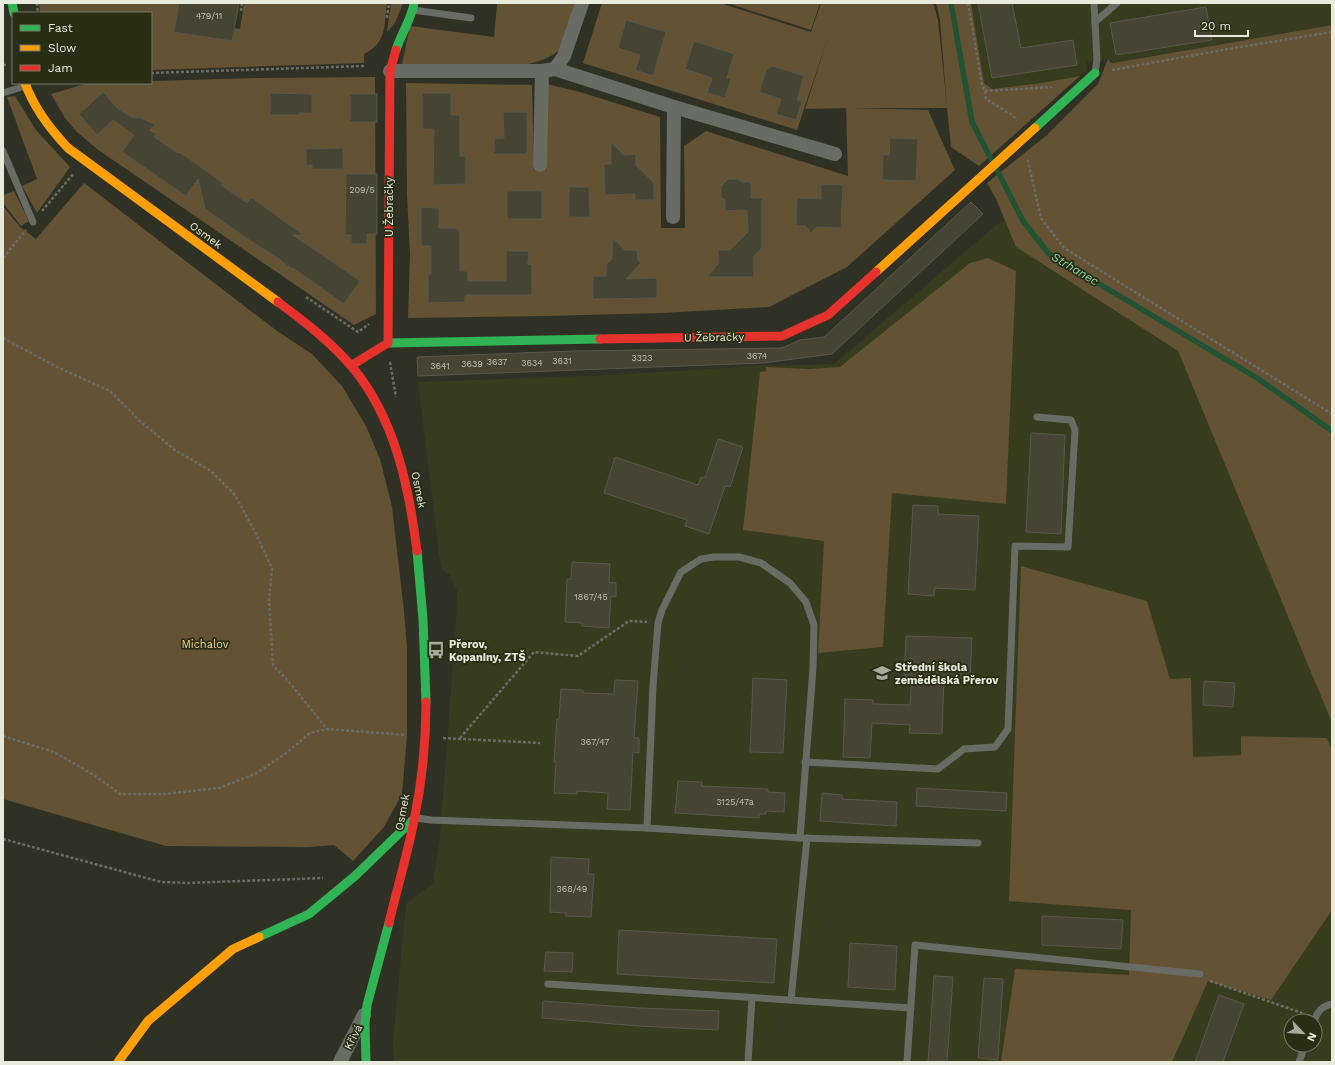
<svg xmlns="http://www.w3.org/2000/svg" width="1335" height="1065" font-family="'Work Sans',sans-serif">
<style>
.built{fill:#373c1f;fill-rule:evenodd}
.green{fill:#635233}
.lines{fill:none;stroke-linecap:round;stroke-linejoin:round}
.stream{stroke:#215233;stroke-width:5.5}
.building{fill:#464534;stroke:#58584d}
.path{stroke:#6a6d65;stroke-width:2.5;stroke-dasharray:3 2;stroke-linecap:butt}
.lane{stroke:#686c64;stroke-width:7}
.street{stroke:#686c64;stroke-width:14}
.fast{stroke:#30b455;stroke-width:9}
.slow{stroke:#ff9f0a;stroke-width:9}
.jam{stroke:#e5322d;stroke-width:9}
.labels{text-anchor:middle;stroke-width:3.5;stroke-linejoin:round;paint-order:stroke}
.number-label{font-size:9px;fill:#c0c2b2}
.street-label{font-size:11px;fill:#e8ebdc;stroke:#292d14}
.park-label{font-size:11px;fill:#f9d699;stroke:#292d14}
.poi-label{font-size:11px;font-weight:bold;fill:#e8ebdc;stroke:#292d14;text-anchor:start}
.water-label{font-size:12px;font-style:italic;fill:#8ad8a3;stroke:#292d14}
</style>
<rect width="100%" height="100%" fill="#2f3124"/>
<g class="built">
<polygon points="971,3 1332,3 1332,25 1113,63 1108,59 1087,62 1086,71 1080,76 1041,83 992,89 984,83"/>
<path d="M 1005,220 L 1016,247 L 1178,351 L 1332,723 L 1332,1062 L 394,1062 L 393,1041 L 406,904 L 433,883 L 440,836 L 456,622 L 457,591 L 450,575 L 441,569 L 418,382 L 610,375 L 757,366 L 834,364 L 996,225 ZM 1291,1021 L 1315,1021 L 1315,1045 L 1291,1045 Z"/>
</g>
<g class="green">
<path d="M 39,3 L 179,3 L 174,32 L 232,41 L 235,28 L 240,29 L 244,3 L 387,3 C 384,25 387,43 364,54 L 364,63 L 151,70 L 151,13 L 40,13 Z"/>
<polygon points="391,3 403,3 395,23 387,32"/>
<path d="M 494,3 L 576,3 L 562,48 C 552,57 541,61 528,64 L 402,64 L 410,26 L 494,37 L 497,4 Z"/>
<polygon points="602,3 720,3 811,32 821,3 933,3 938,20 947,106 940,20 936,3 971,3 984,83 992,89 1041,83 1080,76 979,166 951,147 947,108 854,108 928,110 955,170 847,267 769,307 662,313 547,316 408,318 410,254 407,195 406,83 532,85 534,170 546,170 547,84 580,92 660,117 661,228 685,228 684,146 706,131 848,176 846,108 805,109 828,37 797,130 583,63"/>
<polygon points="727,3 820,3 811,30"/>
<polygon points="1332,25 1332,723 1178,351 1016,247 996,199 987,183 1047,135 1098,84 1108,59 1110,62 1113,63"/>
<polygon points="375,77 376,314 354,325 97,149 77,132 65,118 51,94 85,84 151,83 151,81 258,78"/>
<polygon points="15,96 36,130 70,167 37,213 22,186 37,179 7,97"/>
<polygon points="84,183 277,331 312,354 342,386 366,426 380,459 392,507 404,611 407,648 407,735 402,794 384,827 353,861 334,845 308,847 166,846 3,799 3,206 20,227 36,239"/>
<polygon points="14,191 29,221 21,226 3,203 3,195"/>
<polygon points="988,258 1016,271 1006,504 892,493 883,647 818,653 824,541 743,530 760,372 766,371 766,367 809,369 840,367 970,263"/>
<polygon points="1021,566 1147,601 1170,679 1191,678 1193,757 1241,755 1241,736 1327,738 1332,751 1332,910 1271,1000 1208,981 1172,1062 1001,1062 1015,969 1129,975 1131,910 1009,901"/>
</g>
<g class="lines">
<g class="stream">
<polyline points="951,3 972,122 992,161"/>
<polyline points="996,168 1023,221 1049,254 1257,378 1332,431"/>
</g>
</g>
<g class="building">
<polygon points="179,3 239,3 232,41 174,32"/>
<polygon points="978,3 1012,3 1021,48 1073,40 1077,65 992,78"/>
<polygon points="1206,7 1212,40 1116,55 1110,23"/>
<polygon points="626,20 666,32 653,76 635,70 640,55 618,48"/>
<polygon points="694,41 734,54 727,78 731,79 725,98 707,93 712,78 685,69"/>
<polygon points="773,66 804,76 797,100 802,102 796,120 776,114 781,99 759,92 766,70"/>
<polygon points="103,92 118,109 132,117 141,118 155,124 150,130 156,134 154,137 178,153 179,152 191,160 223,183 221,185 247,203 251,197 303,235 293,235 299,239 360,281 344,304 293,268 292,269 281,261 281,260 249,240 205,209 198,179 186,196 122,152 134,135 113,120 97,135 79,114"/>
<polygon points="270,93 312,94 312,113 299,113 300,115 270,115"/>
<polygon points="422,93 451,93 451,115 460,115 460,156 466,156 466,184 433,185 434,129 422,129"/>
<rect x="350" y="94" width="27" height="28"/>
<polygon points="503,112 527,112 527,154 494,154 494,139 504,138"/>
<polygon points="890,138 918,139 916,181 882,180 883,155 889,155"/>
<polygon points="611,142 624,155 636,154 636,165 654,183 654,200 635,200 635,194 605,195 604,164 611,164"/>
<polygon points="343,148 343,169 312,169 312,165 306,165 306,149"/>
<polygon points="346,174 377,174 377,234 367,234 367,244 351,244 351,235 345,235"/>
<polygon points="728,179 738,179 742,182 751,182 751,198 762,198 762,248 754,256 754,277 707,277 718,264 718,250 730,250 748,232 747,210 725,211 725,200 721,197 721,186"/>
<polygon points="821,184 843,185 841,228 817,227 811,233 806,226 796,226 797,198 821,199"/>
<polygon points="569,187 589,187 590,217 569,217"/>
<rect x="507" y="191" width="35" height="28"/>
<polygon points="971,202 983,214 832,354 763,363 418,376 417,357 572,351 782,348 800,340 824,337"/>
<polygon points="421,207 439,208 439,228 457,228 457,231 460,231 460,271 468,271 468,281 506,281 506,251 529,251 528,264 532,265 532,295 468,295 465,296 465,302 428,303 428,274 431,274 431,246 421,246"/>
<polygon points="613,238 625,250 637,250 638,260 641,263 626,279 657,278 657,298 593,299 593,276 606,276 606,265 612,259"/>
<polygon points="1031,433 1065,435 1061,534 1026,532"/>
<polygon points="718,439 743,447 730,487 725,486 709,534 685,526 687,520 604,493 615,457 698,485 701,477 705,478"/>
<polygon points="913,505 938,506 938,514 979,516 975,590 935,588 934,596 908,594"/>
<polygon points="572,562 610,564 609,582 616,583 616,597 611,596 609,628 582,626 582,623 565,622 567,579 571,579"/>
<polygon points="906,636 972,638 970,679 944,677 942,734 909,733 910,725 872,723 870,758 843,757 845,699 873,700 873,704 910,705 912,676 904,676"/>
<polygon points="753,678 787,680 783,753 750,752"/>
<polygon points="615,680 638,681 634,738 639,738 639,753 633,752 630,810 607,809 608,793 577,791 577,794 554,793 556,762 554,762 557,719 559,719 561,689 583,690 583,693 614,694"/>
<polygon points="1204,681 1235,683 1233,707 1203,705"/>
<polygon points="678,781 702,782 702,786 768,789 768,792 785,793 784,812 766,811 766,814 759,814 759,818 675,813"/>
<polygon points="917,788 1007,793 1006,811 916,806"/>
<polygon points="822,793 842,795 842,799 897,802 896,826 820,821"/>
<polygon points="551,857 589,859 588,874 594,874 591,917 566,916 566,913 550,912"/>
<polygon points="1042,916 1123,920 1121,949 1042,945"/>
<polygon points="619,930 777,939 774,983 617,974"/>
<polygon points="850,943 897,946 895,990 848,987"/>
<polygon points="546,952 573,953 572,972 544,971"/>
<polygon points="934,976 953,977 947,1062 928,1062"/>
<polygon points="984,978 1003,979 998,1060 978,1058"/>
<polygon points="1219,995 1244,1004 1223,1062 1195,1062"/>
<polygon points="543,1001 640,1008 719,1011 718,1030 639,1026 542,1018"/>
</g>
<g class="lines">
<g class="path">
<polyline points="37,3 38,13"/>
<polyline points="968,3 982,84 985,91 986,99 1012,115 1017,120"/>
<polyline points="241,11 242,3"/>
<polyline points="387,18 389,3"/>
<polyline points="3,65 6,65"/>
<polyline points="1112,70 1228,49 1332,32"/>
<polyline points="151,73 364,66"/>
<polyline points="985,91 1052,87"/>
<polyline points="1027,160 1028,161 1041,218 1064,248 1332,414"/>
<polyline points="42,211 74,173"/>
<polyline points="3,258 26,230"/>
<polyline points="306,297 358,332 369,324"/>
<polyline points="3,338 55,366 110,391 140,421 175,450 211,471 235,495 256,534 272,568 269,599 273,665 289,682 327,729"/>
<polyline points="390,362 396,397"/>
<polyline points="3,736 54,752 94,775 120,794 164,794 219,788 257,773 286,753 310,733 327,729 406,735"/>
<polyline points="443,738 540,743"/>
<polyline points="460,738 534,652 578,656 629,621 647,622"/>
<polyline points="3,839 161,882 188,883 323,878"/>
<polyline points="1210,981 1305,1014"/>
</g>
<g class="lane">
<polyline points="1094,3 1097,60 1095,73"/>
<polyline points="413,10 471,18"/>
<polyline points="1095,22 1117,3"/>
<polyline points="3,93 25,86"/>
<polyline points="3,151 33,222"/>
<polyline points="805,762 938,769 964,749 995,747 1008,729 1015,546 1068,547 1075,430 1071,420 1037,417"/>
<polyline points="417,818 431,820 647,828 800,838 978,843"/>
<polyline points="647,828 653,686 658,623 662,610 681,572 701,559 714,557 739,557 761,563 790,583 806,602 814,625 813,668 800,838"/>
<polyline points="548,984 911,1008"/>
<polyline points="791,1000 807,838"/>
<path d="M 1314,1021 C 1318,1011 1322,1006 1332,1004"/>
<polyline points="748,1062 752,998"/>
<polyline points="907,1062 915,945 1200,974"/>
<polyline points="1299,1062 1305,1045"/>
</g>
<g class="street">
<polyline points="555,69 674,107 835,154"/>
<polyline points="390,71 542,71 555,69 564,56 582,3"/>
<polyline points="540,165 542,71"/>
<polyline points="673,217 674,107"/>
<polyline points="340,1062 364,1015"/>
</g>
<g class="fast">
<polyline points="12,3 14,13"/>
<path d="M 396,50 C 401,34 412,18 414,3"/>
<polyline points="1035,128 1095,73"/>
<polyline points="388,343 600,339"/>
<polyline points="417,551 423,619 426,702"/>
<polyline points="259,937 309,914 355,876 415,818"/>
<polyline points="366,1062 365,1023 367,1005 389,923"/>
</g>
<g class="slow">
<path d="M 25,83 C 34,108 50,129 68,148 L 278,302"/>
<polyline points="876,272 1035,128"/>
<polyline points="118,1062 148,1021 233,949 259,937"/>
</g>
<g class="jam">
<path d="M 278,302 C 305,322 331,342 353,368 C 395,419 409,487 417,551"/>
<polyline points="600,339 782,336 828,315 876,272"/>
<polyline points="352,365 388,343 390,71 396,50"/>
<path d="M 389,923 C 397,889 407,855 414,821 C 422,782 426,742 426,702"/>
</g>
</g>
<defs>
<g id="bus-bare" transform="scale(1.38)"><path d="M-5-6H5V4H4V6H2V4H-2V6H-4V4H-5ZM-3.5-4V0h7V-4ZM-3.5 1.2v1.5H-2V1.2ZM2 1.2v1.5H3.5V1.2Z" fill="#a7aa9c" stroke="#292d14" stroke-width="2.5" paint-order="stroke"/></g>
<g id="school-bare" transform="scale(1.38)"><path d="M0-5L7-2L0 1L-7-2ZM-4 1L0 2.5L4 1V4Q0 6-4 4Z" fill="#a7aa9c" stroke="#292d14" stroke-width="2.5" paint-order="stroke"/></g>
</defs>
<g fill-rule="evenodd">
<use href="#bus-bare" x="436" y="650"/>
<use href="#school-bare" x="882" y="673"/>
</g>
<g class="labels">
<g class="number-label">
<text x="209" y="19">479/11</text>
<text x="362" y="193">209/5</text>
<text x="757" y="359">3674</text>
<text x="642" y="361">3323</text>
<text x="562" y="364">3631</text>
<text x="497" y="365">3637</text>
<text x="532" y="366">3634</text>
<text x="472" y="367">3639</text>
<text x="440" y="369">3641</text>
<text x="591" y="600">1867/45</text>
<text x="595" y="745">367/47</text>
<text x="735" y="805">3125/47a</text>
<text x="572" y="892">368/49</text>
</g>
<g class="street-label">
<text transform="translate(389 207) rotate(-90)" y="4">U Žebračky</text>
<text transform="translate(206 235) rotate(36)" y="4">Osmek</text>
<text transform="translate(714 337) rotate(-1)" y="4">U Žebračky</text>
<text transform="translate(419 490) rotate(79)" y="4">Osmek</text>
<text transform="translate(402 812) rotate(-79)" y="4">Osmek</text>
<text transform="translate(353 1037) rotate(-63)" y="4">Křivá</text>
</g>
<g class="park-label">
<text x="205" y="648">Michalov</text>
</g>
<g class="poi-label">
<text x="449" y="648">Přerov,<tspan x="449" dy="13">Kopaniny, ZTŠ</tspan></text>
<text x="895" y="671">Střední škola<tspan x="895" dy="13">zemědělská Přerov</tspan></text>
</g>
<g class="water-label">
<text transform="translate(1075 269) rotate(31)" y="4">Strhanec</text>
</g>
</g>
<rect width="1335" height="1065" fill="none" stroke="#e8ebdc" stroke-width="8"/>
<rect x="12" y="12" width="140" height="72" fill="#292d14" stroke="#757964"/>
<rect x="20" y="25" width="20" height="6" fill="#30b455" stroke="#757964"/>
<text x="48" y="32" font-size="12" fill="#e8ebdc">Fast</text>
<rect x="20" y="45" width="20" height="6" fill="#ff9f0a" stroke="#757964"/>
<text x="48" y="52" font-size="12" fill="#e8ebdc">Slow</text>
<rect x="20" y="65" width="20" height="6" fill="#e5322d" stroke="#757964"/>
<text x="48" y="72" font-size="12" fill="#e8ebdc">Jam</text>
<g transform="translate(1303 1033) rotate(115)"><circle r="19" fill="#292d14" stroke="#757964"/>
<path d="M0-3L7 15L0 10L-7 15Z" fill="#a7aa9c"/>
<text y="-6" font-size="11" font-weight="bold" text-anchor="middle" fill="#e8ebdc">N</text>
</g>
<path d="M1195 30v6h53v-6" fill="none" stroke="#e8ebdc" stroke-width="2"/>
<text x="1201" y="30" font-size="12" fill="#e8ebdc" stroke="#292d14" stroke-width="3" paint-order="stroke">20 m</text>
</svg>
